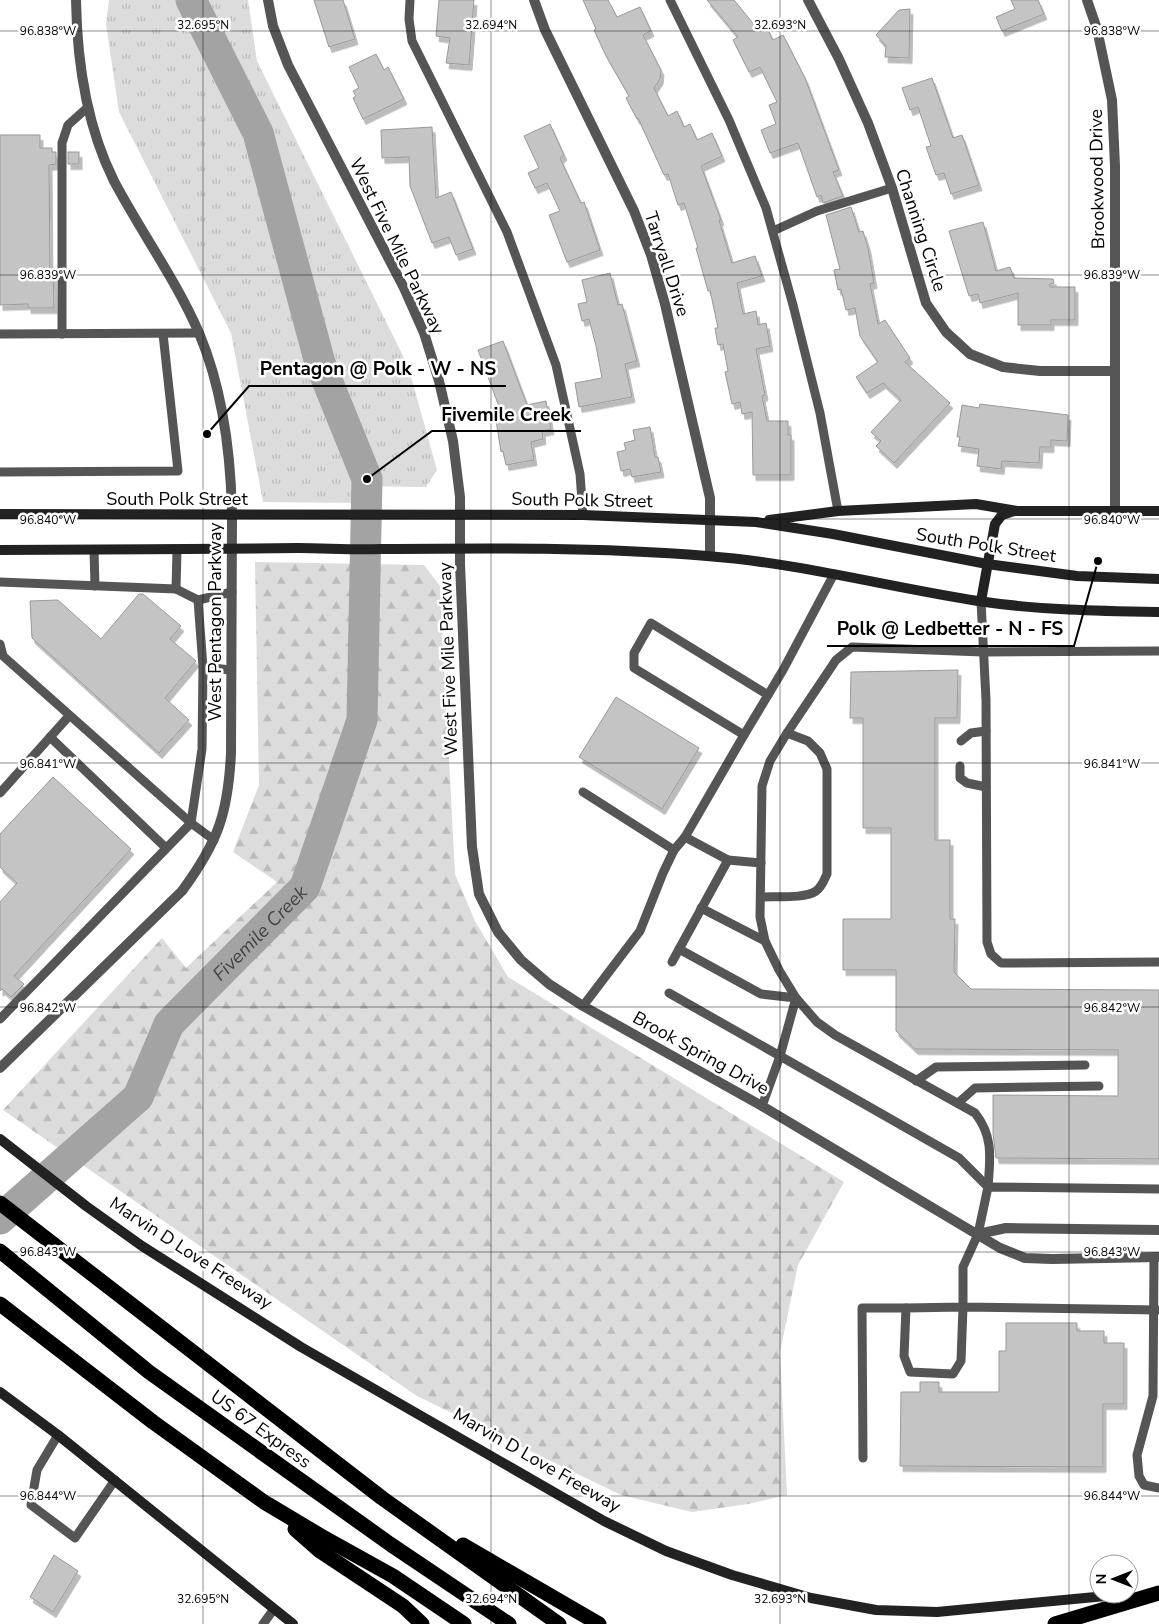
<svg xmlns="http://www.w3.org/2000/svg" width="1159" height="1624" font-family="'Nunito Sans',sans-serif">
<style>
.grass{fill:url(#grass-tufts)}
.forest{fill:url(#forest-firs)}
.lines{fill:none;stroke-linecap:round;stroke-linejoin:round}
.river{stroke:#a3a3a3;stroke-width:31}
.building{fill:#c4c4c4;stroke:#999;filter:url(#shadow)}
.service{stroke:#555;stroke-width:9}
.minor{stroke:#555;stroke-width:10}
.tertiary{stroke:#555;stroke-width:10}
.secondary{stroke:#222;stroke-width:10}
.motorway{stroke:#000;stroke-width:15}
.ticks{fill:none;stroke:#000;stroke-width:1;stroke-opacity:0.45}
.labels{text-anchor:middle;stroke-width:5;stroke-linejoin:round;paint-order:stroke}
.street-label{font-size:18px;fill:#000;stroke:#fff}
.water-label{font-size:19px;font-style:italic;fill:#444;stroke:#fff}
.ticks-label{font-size:12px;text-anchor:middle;fill:#000;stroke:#fff;stroke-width:5;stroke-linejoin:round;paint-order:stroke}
.leader{fill:none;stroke:#000;stroke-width:2}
.callout-dot{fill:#000;stroke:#fff;stroke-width:2}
.callout-label{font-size:19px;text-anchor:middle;font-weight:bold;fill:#000;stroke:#fff;stroke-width:5;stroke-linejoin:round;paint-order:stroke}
</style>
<defs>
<pattern id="grass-tufts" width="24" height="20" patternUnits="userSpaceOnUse" patternTransform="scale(1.25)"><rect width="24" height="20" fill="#dcdcdc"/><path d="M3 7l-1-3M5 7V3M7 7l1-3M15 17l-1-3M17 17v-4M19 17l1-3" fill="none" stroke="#bbb"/></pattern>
<pattern id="forest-firs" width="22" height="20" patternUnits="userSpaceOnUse" patternTransform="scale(1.25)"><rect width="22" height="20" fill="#dcdcdc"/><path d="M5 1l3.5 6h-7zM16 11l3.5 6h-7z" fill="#bbb"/></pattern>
<filter id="shadow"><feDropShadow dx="3" dy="5.5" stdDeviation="0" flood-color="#0004"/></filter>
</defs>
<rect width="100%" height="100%" fill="#fff"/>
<polygon class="grass" points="109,0 248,0 257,61 408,366 437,470 426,487 353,486 360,503 263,502 231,333 119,112 106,24"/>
<polygon class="forest" points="255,562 424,565 440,586 455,874 475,921 508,977 844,1182 798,1265 780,1352 787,1495 748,1504 692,1512 621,1495 417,1396 3,1110 162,938 186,968 277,882 233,852 259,785"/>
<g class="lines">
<path class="river" id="s1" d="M 0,1219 L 138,1097 L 169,1024 L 305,887 L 362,720 L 367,479 L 320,363 L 258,133 L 191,0"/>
</g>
<g class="building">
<polygon points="314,0 343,0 355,39 329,47"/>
<polygon points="439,0 474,0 469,65 446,63 450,38 436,36"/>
<polygon points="583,0 608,0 617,17 640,7 651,31 643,35 661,70 660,79 654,88 668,116 677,111 684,127 690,124 697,140 712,133 722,156 701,166 721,220 719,220 732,263 755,256 762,276 737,283 743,314 756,311 758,325 766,323 770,346 756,349 765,395 762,396 767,421 788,421 788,435 791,435 791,475 753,475 752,412 742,414 740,402 732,404 725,372 728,371 723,344 718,345 715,328 718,328 710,290 708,291 696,248 698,248 684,203 678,205 668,174 664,175 638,118 637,119 626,98 629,96 606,56 594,30 596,29"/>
<polygon points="707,0 734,0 757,28 765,24 773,40 783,35 805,78 839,170 833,172 843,196 823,203 821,195 817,197 798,143 770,153 761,130 776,124 769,105 777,102 760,67 749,72 733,40 738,37"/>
<polygon points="1011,0 1038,0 1044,14 1002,31 996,17 1015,9"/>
<polygon points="910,9 909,58 885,57 886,46 876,35 899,10"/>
<polygon points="376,54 384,70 388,67 404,99 363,119 353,98 356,96 353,91 359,88 349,67"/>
<polygon points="932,78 953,138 962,135 979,185 951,194 944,173 936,175 926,147 931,146 918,107 910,110 902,88"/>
<polygon points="550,124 564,155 560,158 581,203 584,202 600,250 567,262 549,215 560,211 547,183 535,188 528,173 539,168 524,136"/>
<polygon points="432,127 436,198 451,192 473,249 456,255 449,237 432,243 410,186 409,157 382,158 381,130"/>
<polygon points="0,135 40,135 40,148 52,148 52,152 56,152 56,164 49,165 50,269 53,269 54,308 28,308 28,304 0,305"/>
<rect x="68" y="152" width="11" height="12"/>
<polygon points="851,207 859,232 863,231 868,248 874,283 870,284 878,324 885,320 910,358 905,362 950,403 894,463 876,446 881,441 871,432 901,400 883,383 867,393 856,377 878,362 860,336 855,308 846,310 841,289 838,290 834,270 840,269 826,215"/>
<polygon points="983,222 996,271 1010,267 1014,278 1053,279 1054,283 1050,284 1050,287 1075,287 1075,320 1051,320 1051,325 1018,325 1018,293 980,303 978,294 969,296 949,231"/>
<polygon points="610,273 618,305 622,304 637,361 625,364 632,397 579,407 575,383 602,378 596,346 589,319 582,321 578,304 587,302 582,280"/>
<polygon points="503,341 527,405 546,401 551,429 542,431 543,439 531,442 534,460 506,465 503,451 501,452 495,414 501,412 478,350"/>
<polygon points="980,404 1068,415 1067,441 1051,440 1051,447 1040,447 1039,463 1002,461 1001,469 977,466 979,449 958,446 960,437 957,437 962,405 979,408"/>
<polygon points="650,427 655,457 658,457 661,472 632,477 630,469 621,471 617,452 626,450 624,443 635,440 633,430"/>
<polygon points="139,594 143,594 181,626 170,639 196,661 165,698 189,720 159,753 32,638 30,601 58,600 101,639"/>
<polygon points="958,670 957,718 935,718 935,840 950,840 950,919 955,919 954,972 971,989 1159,990 1159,1159 996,1158 993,1134 993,1095 1118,1096 1118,1050 915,1049 896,1031 896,970 843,970 843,919 891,919 891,828 863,828 863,718 850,718 851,672"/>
<polygon points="616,697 699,748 662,809 579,757"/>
<polygon points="53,777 131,849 14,976 24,984 11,997 2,989 0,991 0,902 17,883 0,867 0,834"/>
<polygon points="1006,1323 1077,1323 1077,1331 1104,1331 1104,1343 1124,1343 1124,1404 1103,1404 1103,1467 900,1466 901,1392 920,1392 920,1382 939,1382 939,1392 999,1392 999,1351 1006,1351"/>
<polygon points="54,1555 78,1571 53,1612 30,1597"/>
</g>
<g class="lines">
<g class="service">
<polyline points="410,0 409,19 412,41 507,232 556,365 580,474 583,515"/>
<polyline points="670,0 729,120 766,208 793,305 820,413 838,511"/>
<polyline points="773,231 817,211 892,188"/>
<polyline points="0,334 199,333"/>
<polyline points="62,334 62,143 68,125 88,107"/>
<polyline points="0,472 178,471 163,334"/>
<polyline points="94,550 95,586"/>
<polyline points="0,582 176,589 198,600 203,667 202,749 191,823 0,1019"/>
<polyline points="176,589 177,550"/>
<polyline points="198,600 232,592"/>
<polyline points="981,601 986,700 987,942 991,954 1001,963 1159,962"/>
<polyline points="0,644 3,656 191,823 214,840"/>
<polyline points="203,667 231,670"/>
<polyline points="744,735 634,668 634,653 651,623 768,695"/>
<polyline points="50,737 166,848"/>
<polyline points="961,741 971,733 986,731"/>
<polyline points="960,766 960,778 967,783 986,787"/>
<polyline points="583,792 674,850"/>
<polyline points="0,793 69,716"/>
<polyline points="728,860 761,863"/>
<path d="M 761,897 C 775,896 805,899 816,891 C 822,887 824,880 827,874 L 827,769 L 820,753 L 808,741 L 787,733"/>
<polyline points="701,908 765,941"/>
<path d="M 679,949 L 761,994 L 796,998 L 817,1022 L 835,1035 L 975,1113 C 994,1137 990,1159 988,1187"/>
<polyline points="672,962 728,860 685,837"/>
<polyline points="669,993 780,1056 796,998 779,970 765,941 760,917 762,786 770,761 787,733 836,660 852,647 983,652 1159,651"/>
<polyline points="583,1006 640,931 663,873 674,850 685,837 744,735 783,670 834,574"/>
<polyline points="916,1081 936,1067 1085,1065"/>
<polyline points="958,1103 975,1088 1099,1086"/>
<polyline points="762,1106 780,1056 959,1158 988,1187"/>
<polyline points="1159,1189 988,1187 978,1234 963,1267 963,1307 906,1308 904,1356 910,1372 953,1374 961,1361 963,1307 1159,1310"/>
<polyline points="1154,1257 1153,1396 1137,1455 1139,1476 1144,1485 1159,1488"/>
<polyline points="58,1435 37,1470 31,1505 75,1538 115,1480"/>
<polyline points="863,1458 862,1308 906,1308"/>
<polyline points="263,1624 274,1609"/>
</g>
<g class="minor">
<polyline points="268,0 273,26 288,65 404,288 424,333 439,381 453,441 460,497 460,564 472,847 479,894 498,932 521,960 549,984 583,1006 762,1106 1000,1248 1025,1258 1052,1259 1159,1257"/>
<polyline points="534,0 545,30 634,211 651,255 665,304 710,498 710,556"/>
<polyline points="808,0 839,59 868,123 892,188 926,303 946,332 970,354 1003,367 1040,371 1114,371"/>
<polyline points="1087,0 1097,29 1112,100 1115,166 1115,511"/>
<polyline points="978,1234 1006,1228 1159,1230"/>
</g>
<path class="tertiary" d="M 0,1068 L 182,891 C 218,842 228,814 231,753 L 232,516 C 231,455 223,390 199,333 C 176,280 141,232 114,181 C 86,125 77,62 76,0"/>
<g class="secondary">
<polyline points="0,514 583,515 756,522 833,534 987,564 1077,576 1159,579"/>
<polyline points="769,520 838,511 976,504 1017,511 1159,511"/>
<path d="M 0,550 C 99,550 199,549 298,548 C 325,548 353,550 380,549 C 489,548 598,547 707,556 C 799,563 888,587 978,601 C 1038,610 1099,611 1159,612"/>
<polyline points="981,601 995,524 1002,515 1014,511"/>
<polyline points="0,1139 86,1206 142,1246 301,1347 604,1521 666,1551 732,1575 811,1598 876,1610 937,1612 1127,1594"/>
<polyline points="0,1392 58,1435 293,1624"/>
</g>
<g class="motorway">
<polyline points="0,1203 382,1498 559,1624"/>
<polyline points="0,1251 149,1372 390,1544 509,1624"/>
<polyline points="0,1304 153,1422 264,1502 321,1536 393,1576 464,1624"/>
<polyline points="295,1529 320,1551 403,1606 422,1624"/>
<polyline points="463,1545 599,1624"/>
<polyline points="1055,1624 1159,1593"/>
</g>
</g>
<path class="ticks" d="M 203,0 L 203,1624M 491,0 L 491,1624M 780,0 L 780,1624M 1069,0 L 1069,1624M 0,31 L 1159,31M 0,275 L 1159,275M 0,519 L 1159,519M 0,763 L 1159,763M 0,1007 L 1159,1007M 0,1252 L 1159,1252M 0,1496 L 1159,1496"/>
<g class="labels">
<g class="street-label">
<text transform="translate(1097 179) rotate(-91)" y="6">Brookwood Drive</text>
<text transform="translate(921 230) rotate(72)" y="6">Channing Circle</text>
<text transform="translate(397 246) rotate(64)" y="6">West Five Mile Parkway</text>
<text transform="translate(667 264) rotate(72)" y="6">Tarryall Drive</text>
<text x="177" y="505">South Polk Street</text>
<text transform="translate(582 500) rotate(1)" y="6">South Polk Street</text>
<text transform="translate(986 545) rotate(9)" y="6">South Polk Street</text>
<text transform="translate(215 622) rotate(-90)" y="6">West Pentagon Parkway</text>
<text transform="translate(448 659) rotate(-92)" y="6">West Five Mile Parkway</text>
<text transform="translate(701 1053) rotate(29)" y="6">Brook Spring Drive</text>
<text transform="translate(191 1253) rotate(33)" y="6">Marvin D Love Freeway</text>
<text transform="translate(261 1429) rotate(36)" y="6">US 67 Express</text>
<text transform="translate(537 1460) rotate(30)" y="6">Marvin D Love Freeway</text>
</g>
<g class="water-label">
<text dy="7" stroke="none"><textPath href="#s1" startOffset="392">Fivemile Creek</textPath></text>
</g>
</g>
<g class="ticks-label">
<text x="203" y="29">32.695°N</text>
<text x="491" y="29">32.694°N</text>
<text x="780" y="29">32.693°N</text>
<text x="1112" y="35">96.838°W</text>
<text x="48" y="35">96.838°W</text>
<text x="1112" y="279">96.839°W</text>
<text x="48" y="279">96.839°W</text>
<text x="1112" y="524">96.840°W</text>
<text x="48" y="524">96.840°W</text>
<text x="1112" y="768">96.841°W</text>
<text x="48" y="768">96.841°W</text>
<text x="1112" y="1012">96.842°W</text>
<text x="48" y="1012">96.842°W</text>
<text x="1112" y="1256">96.843°W</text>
<text x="48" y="1256">96.843°W</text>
<text x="1112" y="1500">96.844°W</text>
<text x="48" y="1500">96.844°W</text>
<text x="203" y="1603">32.695°N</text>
<text x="491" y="1603">32.694°N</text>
<text x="780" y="1603">32.693°N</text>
</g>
<path class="leader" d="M207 434L249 386H506M367 479L432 431H581M1098 561L1074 646H827"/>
<g class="callout-dot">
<circle cx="207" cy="434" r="5"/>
<circle cx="367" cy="479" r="5"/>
<circle cx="1098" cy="561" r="5"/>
</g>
<g class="callout-label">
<text x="378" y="375">Pentagon @ Polk - W - NS</text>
<text x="506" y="421">Fivemile Creek</text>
<text x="950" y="635">Polk @ Ledbetter - N - FS</text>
</g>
<g transform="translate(1114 1579) rotate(270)"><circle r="24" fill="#ffffff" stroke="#999999"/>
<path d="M0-4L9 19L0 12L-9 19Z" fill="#000000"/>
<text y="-8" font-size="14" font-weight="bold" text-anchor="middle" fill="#000000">N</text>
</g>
</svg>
